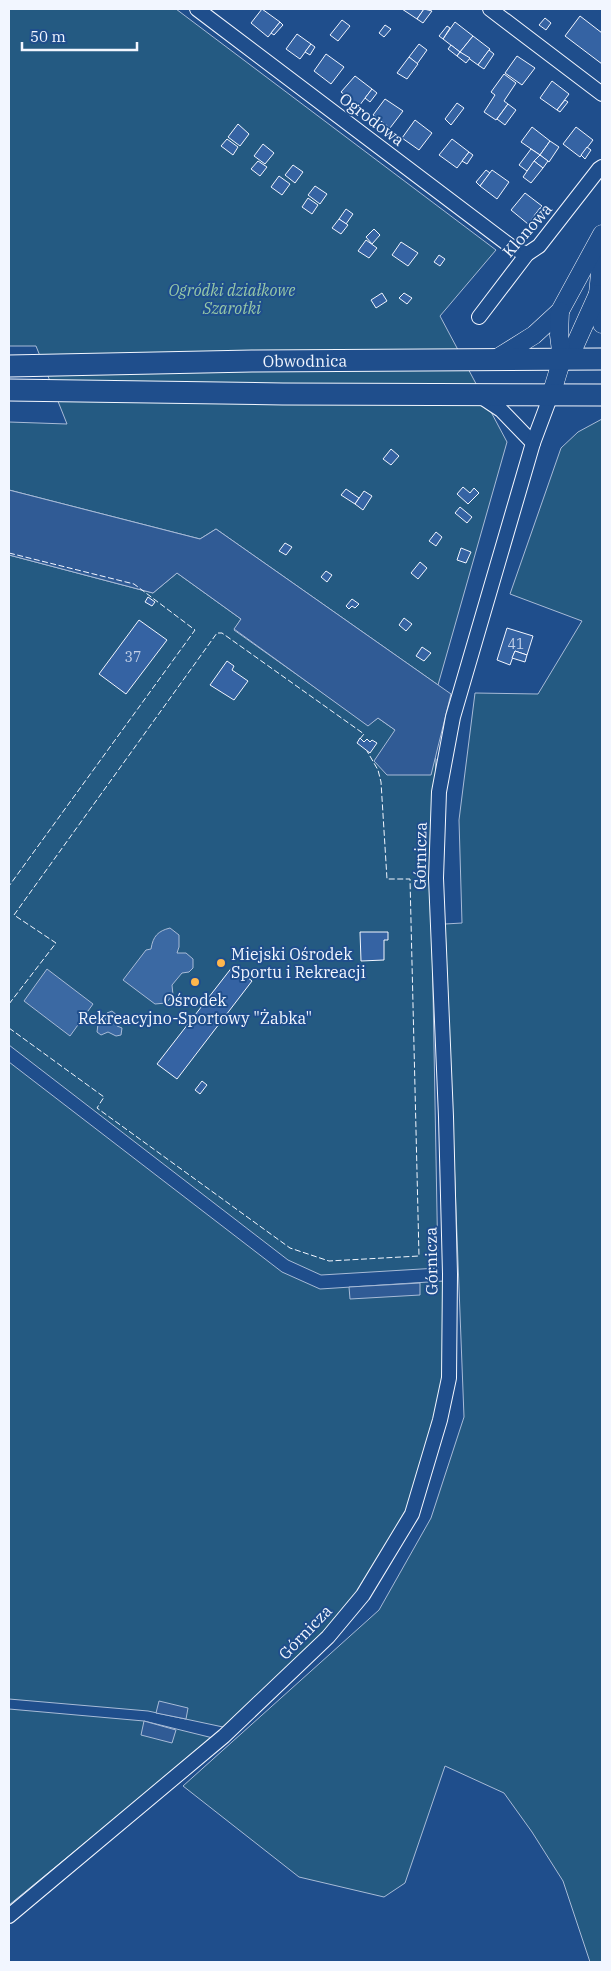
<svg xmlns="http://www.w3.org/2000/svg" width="611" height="1971" font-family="'IBM Plex Serif',serif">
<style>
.green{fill:#245a82;stroke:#a8bbd7}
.parking{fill:#305b95;stroke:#a8bbd7}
.water{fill:#3b69a3;stroke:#a8bbd7}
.building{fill:#3563a3;stroke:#f2f6ff}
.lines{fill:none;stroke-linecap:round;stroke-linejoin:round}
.minor-casing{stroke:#f2f6ff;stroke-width:16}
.tertiary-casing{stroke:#f2f6ff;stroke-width:19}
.primary-casing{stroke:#f2f6ff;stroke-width:23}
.minor{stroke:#1f4e8c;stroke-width:14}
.tertiary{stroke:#1f4e8c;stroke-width:18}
.primary{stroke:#1f4e8c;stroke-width:21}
.fence{stroke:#f2f6ff;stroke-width:1;stroke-dasharray:6 2.5;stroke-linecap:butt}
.poi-dot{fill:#ffb74d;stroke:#1f4e8c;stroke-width:2}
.labels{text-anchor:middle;stroke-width:4;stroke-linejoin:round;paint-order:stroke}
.number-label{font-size:14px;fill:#c3d1e8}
.street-label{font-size:16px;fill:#f2f6ff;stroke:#1f4e8c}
.park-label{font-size:16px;font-style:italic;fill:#97c8a6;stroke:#1f4e8c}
.poi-label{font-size:16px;fill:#f2f6ff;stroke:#1f4e8c;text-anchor:start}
</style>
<rect width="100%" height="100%" fill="#1f4e8c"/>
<g class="green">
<polygon points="9,9 176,9 496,250 440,316 507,442 438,685 216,529 200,539 9,490 9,422 67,424 36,346 9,346"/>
<polygon points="602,419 602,1962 590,1962 563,1881 532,1832 504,1793 445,1766 405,1883 384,1897 299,1877 183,1786 379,1610 431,1518 464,1417 445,924 462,923 459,820 475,693 538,694 582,621 510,594 561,448 578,432"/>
<polygon points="9,555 153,593 177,573 241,619 234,630 368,725 378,718 436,759 431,881 438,1268 321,1275 288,1260 9,1045"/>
<polygon points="9,1062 282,1272 320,1289 444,1281 446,1413 414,1510 364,1599 223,1727 148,1711 9,1699"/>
<polygon points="9,1709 144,1721 213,1738 9,1905"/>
</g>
<g class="parking">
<polygon points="9,490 200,539 216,529 451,694 431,775 387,775 374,761 395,730 378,718 368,726 234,629 241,619 177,573 153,593 9,555"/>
<polygon points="420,1283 420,1295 350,1299 349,1287"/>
<polygon points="159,1701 188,1708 186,1719 156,1713"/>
<polygon points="144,1721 176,1730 172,1743 141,1735"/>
</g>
<g class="water">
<path d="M 170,928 L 179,935 L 179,947 L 177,953 L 186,953 L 193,959 L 193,968 L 189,972 L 182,973 L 172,985 L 173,995 L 166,1003 L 155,1004 L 123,980 L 146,950 L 151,949 C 153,936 158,931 170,928 Z"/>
<polygon points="47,969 93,1004 70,1036 24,1001"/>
<polygon points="112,1011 118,1016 117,1026 122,1028 121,1035 116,1036 108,1032 101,1035 97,1032 98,1024 105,1023 107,1013"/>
</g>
<g class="building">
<polygon points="262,9 280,22 268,37 251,23"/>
<polygon points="402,9 424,9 417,19"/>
<polygon points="424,9 432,11 423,23 417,19"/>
<polygon points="580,16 602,33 602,64 565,36"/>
<polygon points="545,18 551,23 546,30 539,25"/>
<polygon points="342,20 350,26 338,41 330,35"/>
<polygon points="280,22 283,25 274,35 271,33"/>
<polygon points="455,22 473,36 460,52 443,39"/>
<polygon points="385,25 391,29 384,37 379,33"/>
<polygon points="447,26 450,28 443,39 439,36"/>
<polygon points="297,34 311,44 300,59 286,49"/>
<polygon points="473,36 490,49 478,65 460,52"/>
<polygon points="311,44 315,47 310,55 305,52"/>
<polygon points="419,44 427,50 417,64 409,57"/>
<polygon points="451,45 460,52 457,56 448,49"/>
<polygon points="489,50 494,54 484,69 478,65"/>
<polygon points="460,52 470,58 466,63 457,56"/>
<polygon points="326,54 344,67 331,84 314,71"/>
<polygon points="517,56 535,68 522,85 505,73"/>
<polygon points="409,57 418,64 407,79 397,73"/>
<polygon points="504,74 516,83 504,101 508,104 496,120 484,112 495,95 491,92"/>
<polygon points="355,76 372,89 359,106 341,92"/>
<polygon points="552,81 569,94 557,110 540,98"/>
<polygon points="372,89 377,93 370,102 365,98"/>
<polygon points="385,99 403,111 390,128 373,115"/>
<polygon points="565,100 568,102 560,112 557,110"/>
<polygon points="457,103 464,108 451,125 445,119"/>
<polygon points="508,104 516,110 505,125 497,119"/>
<polygon points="415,120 432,133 419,150 402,138"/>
<polygon points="238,124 249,134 240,146 228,137"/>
<polygon points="532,127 550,141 540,155 521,142"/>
<polygon points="576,127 593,140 580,157 563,144"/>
<polygon points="227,139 238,147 233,155 221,146"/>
<polygon points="452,139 469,152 457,168 439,155"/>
<polygon points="550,141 559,147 549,162 540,155"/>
<polygon points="263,144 274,153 265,164 254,156"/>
<polygon points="587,147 591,150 585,159 581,155"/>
<polygon points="531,149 540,155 527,171 519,165"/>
<polygon points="469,152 473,155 467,164 462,161"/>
<polygon points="540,155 548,161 543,168 534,161"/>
<polygon points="258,161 267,167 260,176 251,169"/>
<polygon points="534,161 543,168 531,183 523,177"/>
<polygon points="293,165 303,172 295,183 285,175"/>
<polygon points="486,170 490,173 480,186 476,182"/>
<polygon points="492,170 509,182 497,199 480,186"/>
<polygon points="279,176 290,184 282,195 271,187"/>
<polygon points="315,186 327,194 320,204 308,195"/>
<polygon points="525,193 542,206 528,224 511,210"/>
<polygon points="308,198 318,205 312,214 302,207"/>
<polygon points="540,208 545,212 539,220 534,216"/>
<polygon points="346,209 353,214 346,224 339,219"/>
<polygon points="339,219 348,225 341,234 332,228"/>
<polygon points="374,229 380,235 372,244 366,237"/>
<polygon points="366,240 377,248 369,258 358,251"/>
<polygon points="401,242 418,253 408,266 392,255"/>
<polygon points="439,255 445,259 440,266 434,262"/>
<polygon points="382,293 387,301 376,308 371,300"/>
<polygon points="404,293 412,298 407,304 399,298"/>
<polygon points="391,449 399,456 391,465 383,459"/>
<polygon points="463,487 470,493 474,488 479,493 468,504 457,494"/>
<polygon points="346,489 359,498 355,504 341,495"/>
<polygon points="364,491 372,496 363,510 355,504"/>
<polygon points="460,507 472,517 467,523 455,513"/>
<polygon points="436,532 442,537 436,546 429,541"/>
<polygon points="285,543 292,547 286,555 279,551"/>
<polygon points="461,548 471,552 466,563 457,560"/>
<polygon points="420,562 427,568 418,579 411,573"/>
<polygon points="326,571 332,575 327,582 321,577"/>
<polygon points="148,597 155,602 152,606 145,602"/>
<polygon points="352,599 359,604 355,608 352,606 349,609 346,606"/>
<polygon points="404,618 412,624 406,631 399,625"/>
<polygon points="139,620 167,640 126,694 99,674"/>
<polygon points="507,628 533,636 527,655 515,651 510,665 497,660"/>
<polygon points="422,647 431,653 424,661 416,656"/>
<polygon points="515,651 527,655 525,662 512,658"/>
<polygon points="227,661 234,666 232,670 248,681 234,700 210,685"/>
<polygon points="360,738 364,742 367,739 370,742 372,740 377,743 370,753 357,743"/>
<polygon points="360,932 388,932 388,940 384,940 384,960 361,961"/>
<polygon points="233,966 252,981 177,1079 157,1064"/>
<polygon points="202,1081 207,1085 200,1094 195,1090"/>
</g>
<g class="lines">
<g class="minor-casing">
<g id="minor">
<polyline points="197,9 513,248 527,254"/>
<polyline points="490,9 602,94"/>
<polyline points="479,317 527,254 539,246 599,169 602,167"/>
<polyline points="480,396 501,410 533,443"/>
<polyline points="9,1916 224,1736 328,1637 363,1595 412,1514 440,1420 449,1378 450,1274 446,1117 436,878 439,792 453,717 533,443 551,395"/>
</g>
</g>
<g class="tertiary-casing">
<g id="tertiary">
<polyline points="602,253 598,294 602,324"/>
<polyline points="562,359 575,345 598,294"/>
<polyline points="494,360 534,335 560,311 602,234"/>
<polyline points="551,395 562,359 559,335 560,311"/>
</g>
</g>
<g class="primary-casing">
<g id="primary">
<path id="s1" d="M 9,366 L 252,361 L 602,359"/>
<polyline points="9,390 283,394 602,395"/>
</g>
</g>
<use href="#minor" class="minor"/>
<use href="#tertiary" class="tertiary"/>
<use href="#primary" class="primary"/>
<g class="fence">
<polyline points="9,553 134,584 195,630 9,886"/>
<polyline points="9,1004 56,943 14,915 217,633 222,633 364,734 359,740"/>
<polyline points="9,1028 104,1097 97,1108 290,1248 329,1261 419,1256 410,879 387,879 381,782 378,770 367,751"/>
</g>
</g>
<g class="poi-dot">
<circle cx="221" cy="963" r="5"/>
<circle cx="195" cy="982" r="5"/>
</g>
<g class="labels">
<g class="number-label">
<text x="516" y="649">41</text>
<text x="133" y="662">37</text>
</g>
<g class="street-label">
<text transform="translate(372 119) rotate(37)" y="6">Ogrodowa</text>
<text transform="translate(527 230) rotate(-49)" y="6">Klonowa</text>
<text dy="6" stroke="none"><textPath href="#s1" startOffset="296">Obwodnica</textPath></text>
<text transform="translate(420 856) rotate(-89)" y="6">Górnicza</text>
<text transform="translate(431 1261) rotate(-91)" y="6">Górnicza</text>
<text transform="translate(305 1632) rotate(-46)" y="6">Górnicza</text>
</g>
<g class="park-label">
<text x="232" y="296">Ogródki działkowe<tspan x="232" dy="18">Szarotki</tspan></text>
</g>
<g class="poi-label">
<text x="231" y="960">Miejski Ośrodek<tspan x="231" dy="18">Sportu i Rekreacji</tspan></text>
<text x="195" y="1006" text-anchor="middle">Ośrodek<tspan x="195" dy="18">Rekreacyjno-Sportowy "Żabka"</tspan></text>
</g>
</g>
<rect width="611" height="1971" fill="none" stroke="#f2f6ff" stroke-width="20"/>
<path d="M22 42v8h115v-8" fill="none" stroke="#f2f6ff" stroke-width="2.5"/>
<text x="30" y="42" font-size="15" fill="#f2f6ff" stroke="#1f4e8c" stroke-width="4" paint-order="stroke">50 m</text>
</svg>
